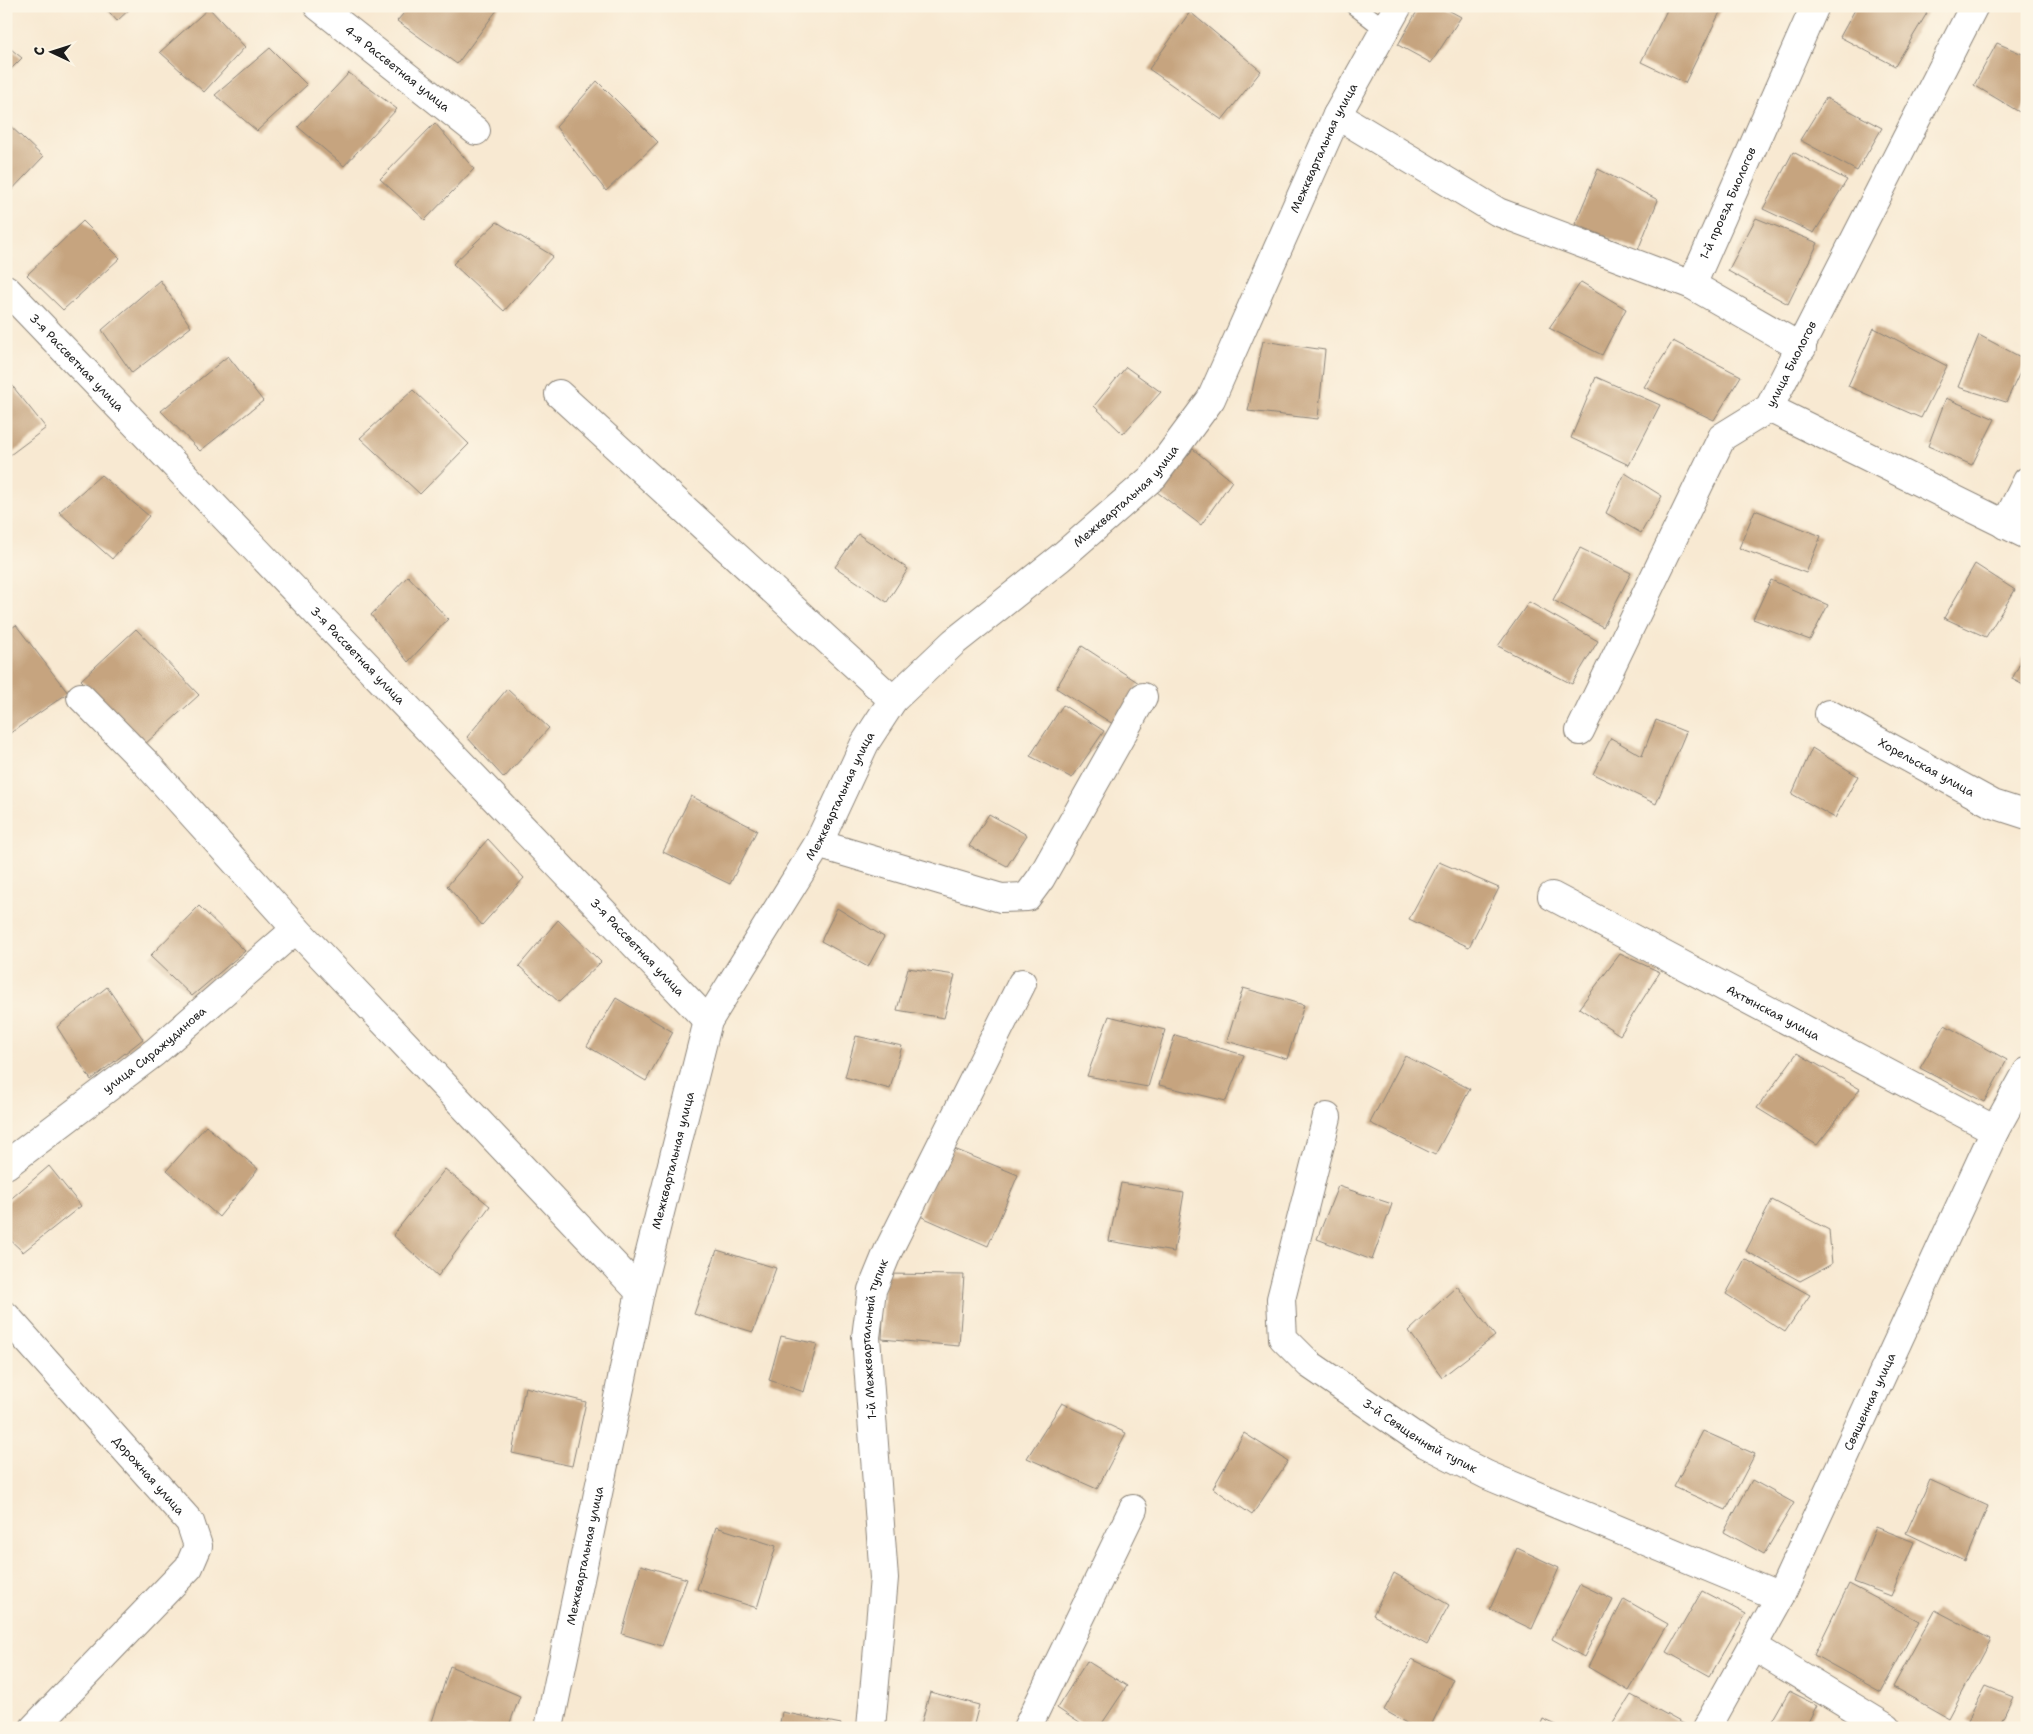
<svg xmlns="http://www.w3.org/2000/svg" width="2033" height="1734" font-family="'Shantell Sans',sans-serif">
<style>
.building{fill:#c6a47f}
.lines{fill:none;stroke-linecap:round;stroke-linejoin:round}
.lane-casing{stroke:#8a8277;stroke-width:20}
.street-casing{stroke:#8a8277;stroke-width:30}
.lane{stroke:#fff;stroke-width:18}
.street{stroke:#fff;stroke-width:28}
.labels{text-anchor:middle;stroke-width:4.5;stroke-linejoin:round;paint-order:stroke}
.street-label{font-size:12px;fill:#1c1c1c;stroke:#fcf5e5}
</style>
<rect width="100%" height="100%" fill="#fcf5e5"/>
<filter id="ink" filterUnits="userSpaceOnUse"><feTurbulence type="fractalNoise" baseFrequency=".02" numOctaves="2"/><feDisplacementMap in="SourceGraphic" scale="10" xChannelSelector="R" yChannelSelector="G"/><feConvolveMatrix kernelMatrix="1 2 1 2 8 2 1 2 1" color-interpolation-filters="sRGB"/></filter>
<filter id="wash" filterUnits="userSpaceOnUse"><feTurbulence type="fractalNoise" baseFrequency=".0096" numOctaves="4" result="noise"/><feDisplacementMap in="SourceGraphic" scale="20" xChannelSelector="R" yChannelSelector="G"/><feGaussianBlur stdDeviation="1.12" result="paint"/><feColorMatrix in="noise" values="0 0 0 0 0 0 0 0 0 0 0 0 0 0 0 0 0 1.4 0 .05"/><feComposite in="paint" operator="in"/></filter>
<g filter="url(#wash)">
<rect width="100%" height="100%" fill="#f8e9d2"/>
<g id="blocks">
<g class="building">
<polygon points="104,6 133,6 117,21"/>
<polygon points="410,6 500,6 457,64 397,21"/>
<polygon points="1420,6 1441,6 1461,17 1431,63 1398,45"/>
<polygon points="1669,6 1723,6 1685,83 1641,62"/>
<polygon points="1857,6 1913,6 1927,13 1895,66 1840,37"/>
<polygon points="209,8 245,47 204,92 160,52"/>
<polygon points="1190,12 1261,71 1222,120 1149,69"/>
<polygon points="1997,43 2027,56 2027,101 2021,113 1974,85"/>
<polygon points="6,45 22,58 6,74"/>
<polygon points="270,48 307,85 257,131 215,95"/>
<polygon points="349,73 397,109 344,166 298,127"/>
<polygon points="597,81 658,142 606,191 556,127"/>
<polygon points="1826,98 1882,128 1857,171 1800,140"/>
<polygon points="6,122 43,157 6,196"/>
<polygon points="435,123 474,169 425,220 380,179"/>
<polygon points="1793,152 1847,180 1814,233 1763,209"/>
<polygon points="1598,169 1658,200 1638,250 1575,224"/>
<polygon points="1756,218 1818,243 1788,304 1728,271"/>
<polygon points="83,221 120,258 63,310 27,275"/>
<polygon points="497,222 553,256 504,311 453,264"/>
<polygon points="160,280 191,327 132,373 102,330"/>
<polygon points="1581,282 1626,309 1602,355 1549,328"/>
<polygon points="1874,328 1947,366 1921,418 1848,386"/>
<polygon points="1979,335 2026,360 2006,402 1958,387"/>
<polygon points="1263,341 1325,350 1318,419 1248,411"/>
<polygon points="1673,341 1741,376 1714,420 1644,387"/>
<polygon points="228,356 263,401 200,451 161,411"/>
<polygon points="1126,367 1161,392 1123,434 1094,406"/>
<polygon points="1596,377 1660,405 1629,465 1571,438"/>
<polygon points="6,378 46,428 6,458"/>
<polygon points="413,390 469,444 420,494 360,438"/>
<polygon points="1946,398 1995,419 1972,465 1928,446"/>
<polygon points="1193,449 1232,481 1201,525 1157,492"/>
<polygon points="1625,473 1662,496 1641,533 1606,513"/>
<polygon points="101,475 149,516 112,559 59,512"/>
<polygon points="1755,510 1821,536 1806,573 1739,548"/>
<polygon points="858,534 908,569 887,602 835,567"/>
<polygon points="1580,548 1631,573 1603,627 1553,600"/>
<polygon points="1975,564 2015,590 1986,637 1944,618"/>
<polygon points="408,576 448,619 408,662 371,615"/>
<polygon points="1771,580 1828,605 1810,640 1753,619"/>
<polygon points="1529,602 1598,641 1572,684 1498,646"/>
<polygon points="16,625 68,693 6,736 6,632"/>
<polygon points="136,629 199,695 144,745 81,680"/>
<polygon points="1082,646 1139,683 1113,724 1056,688"/>
<polygon points="2027,650 2027,687 2012,679"/>
<polygon points="507,689 549,728 504,778 467,737"/>
<polygon points="1063,705 1104,731 1072,778 1030,756"/>
<polygon points="1656,720 1686,732 1656,804 1593,774 1611,738 1642,756"/>
<polygon points="1812,748 1858,776 1835,818 1792,794"/>
<polygon points="691,796 757,830 730,884 663,852"/>
<polygon points="989,814 1027,835 1007,866 969,846"/>
<polygon points="488,839 524,878 482,925 447,886"/>
<polygon points="1439,862 1499,888 1469,947 1409,919"/>
<polygon points="199,906 245,951 192,996 150,956"/>
<polygon points="837,908 884,937 868,967 821,941"/>
<polygon points="558,920 601,962 559,1002 519,966"/>
<polygon points="1620,954 1660,972 1620,1035 1579,1008"/>
<polygon points="908,968 955,975 944,1018 897,1010"/>
<polygon points="107,987 143,1039 91,1080 57,1027"/>
<polygon points="1243,988 1304,1005 1287,1059 1227,1041"/>
<polygon points="616,998 673,1032 646,1081 587,1046"/>
<polygon points="1109,1016 1165,1030 1148,1087 1087,1076"/>
<polygon points="1945,1025 2007,1060 1984,1102 1920,1068"/>
<polygon points="1175,1035 1244,1055 1226,1101 1159,1085"/>
<polygon points="856,1036 902,1046 890,1089 845,1077"/>
<polygon points="1797,1053 1860,1089 1817,1145 1757,1108"/>
<polygon points="1405,1056 1470,1089 1435,1155 1370,1123"/>
<polygon points="206,1126 258,1169 219,1217 167,1170"/>
<polygon points="947,1146 1018,1175 988,1246 920,1216"/>
<polygon points="49,1166 81,1206 23,1252 6,1236 6,1203"/>
<polygon points="445,1169 490,1206 438,1276 393,1235"/>
<polygon points="1121,1183 1184,1193 1174,1252 1109,1241"/>
<polygon points="1338,1186 1392,1204 1372,1260 1317,1239"/>
<polygon points="1772,1200 1829,1230 1832,1264 1800,1281 1746,1251"/>
<polygon points="717,1250 776,1268 753,1332 694,1314"/>
<polygon points="1745,1259 1810,1295 1785,1332 1726,1294"/>
<polygon points="885,1274 964,1275 959,1346 882,1339"/>
<polygon points="1457,1286 1495,1336 1442,1377 1409,1331"/>
<polygon points="781,1336 817,1344 804,1392 769,1380"/>
<polygon points="525,1387 586,1402 572,1466 512,1453"/>
<polygon points="1062,1403 1126,1433 1097,1489 1027,1458"/>
<polygon points="1703,1431 1755,1454 1726,1510 1674,1487"/>
<polygon points="1244,1433 1288,1461 1252,1515 1213,1488"/>
<polygon points="1752,1480 1794,1503 1764,1554 1724,1532"/>
<polygon points="1930,1480 1988,1506 1965,1561 1906,1533"/>
<polygon points="716,1527 776,1546 757,1608 697,1589"/>
<polygon points="1876,1527 1914,1542 1891,1596 1854,1582"/>
<polygon points="1517,1548 1559,1568 1532,1629 1490,1609"/>
<polygon points="641,1565 687,1579 662,1646 622,1634"/>
<polygon points="1394,1573 1449,1605 1427,1645 1373,1615"/>
<polygon points="1580,1584 1613,1600 1584,1657 1552,1639"/>
<polygon points="1849,1584 1919,1621 1881,1692 1814,1655"/>
<polygon points="1702,1591 1746,1614 1710,1676 1667,1652"/>
<polygon points="1624,1599 1668,1624 1629,1691 1588,1667"/>
<polygon points="1935,1610 1990,1639 1948,1718 1893,1687"/>
<polygon points="1412,1659 1453,1679 1430,1728 1415,1728 1384,1710"/>
<polygon points="1087,1661 1127,1686 1099,1728 1087,1728 1057,1708"/>
<polygon points="450,1666 520,1696 508,1728 430,1728"/>
<polygon points="1986,1686 2013,1697 1998,1728 1981,1728 1968,1720"/>
<polygon points="1789,1691 1817,1705 1805,1728 1768,1728"/>
<polygon points="930,1692 979,1705 973,1728 920,1728"/>
<polygon points="1631,1695 1691,1728 1610,1728"/>
<polygon points="782,1712 841,1724 840,1728 779,1728"/>
<polygon points="1543,1719 1563,1728 1539,1728"/>
</g>
</g>
</g>
<g filter="url(#ink)">
<use href="#blocks" fill-opacity="0" stroke="#8a8277" stroke-width="1"/>
<g class="lines">
<g class="lane-casing">
<polyline id="lane" points="1355,6 1386,30"/>
</g>
<g class="street-casing">
<g id="street">
<path id="s1" d="M 318,6 L 476,131"/>
<polyline points="1337,115 1498,212 1692,285"/>
<path id="s2" d="M 6,289 L 708,1021"/>
<path id="s3" d="M 1802,348 L 1692,285 L 1815,6"/>
<polyline points="559,394 893,700"/>
<polyline points="1769,408 2027,535"/>
<polyline points="2005,525 2027,481"/>
<polyline points="81,697 146,763 296,929 640,1292"/>
<path id="s4" d="M 1829,714 L 1993,804 L 2027,815"/>
<path id="s5" d="M 1580,731 L 1722,437 L 1769,408 L 1974,6"/>
<polyline points="818,844 1001,898 1027,897 1041,878 1143,697"/>
<path id="s6" d="M 1552,896 L 1995,1130"/>
<path id="s7" d="M 1327,1117 L 1281,1299 L 1283,1338 L 1309,1364 L 1426,1444 L 1487,1475 L 1780,1597"/>
<path id="s8" d="M 6,1165 L 155,1052 L 296,929"/>
<path id="s9" d="M 6,1316 L 190,1522 L 198,1546 L 189,1567 L 34,1728"/>
<polyline points="1754,1647 1887,1728"/>
<path id="s10" d="M 549,1728 L 640,1292 L 708,1021 L 818,844 L 865,743 L 893,700 L 954,642 L 1060,558 L 1154,476 L 1211,399 L 1337,115 L 1398,6"/>
<path id="s11" d="M 871,1728 L 884,1578 L 866,1337 L 872,1290 L 888,1251 L 1022,983"/>
<polyline points="1027,1728 1133,1509"/>
<path id="s12" d="M 1707,1728 L 1780,1597 L 1995,1130 L 2027,1072"/>
</g>
</g>
<use href="#lane" class="lane"/>
<use href="#street" class="street"/>
</g>
</g>
<g class="labels">
<g class="street-label">
<text dy="4" stroke="none"><textPath href="#s1" startOffset="101">4-я Рассветная улица</textPath></text>
<text dy="4" stroke="none"><textPath href="#s10" startOffset="1811">Межквартальная улица</textPath></text>
<text dy="4" stroke="none"><textPath href="#s3" startOffset="216">1-й проезд Биологов</textPath></text>
<text dy="4" stroke="none"><textPath href="#s2" startOffset="102">3-я Рассветная улица</textPath></text>
<text dy="4" stroke="none"><textPath href="#s5" startOffset="431">улица Биологов</textPath></text>
<text dy="4" stroke="none"><textPath href="#s10" startOffset="1406">Межквартальная улица</textPath></text>
<text dy="4" stroke="none"><textPath href="#s2" startOffset="508">3-я Рассветная улица</textPath></text>
<text dy="4" stroke="none"><textPath href="#s4" startOffset="111">Хорельская улица</textPath></text>
<text dy="4" stroke="none"><textPath href="#s10" startOffset="986">Межквартальная улица</textPath></text>
<text dy="4" stroke="none"><textPath href="#s2" startOffset="912">3-я Рассветная улица</textPath></text>
<text dy="4" stroke="none"><textPath href="#s6" startOffset="250">Ахтынская улица</textPath></text>
<text dy="4" stroke="none"><textPath href="#s8" startOffset="188">улица Сиражудинова</textPath></text>
<text dy="4" stroke="none"><textPath href="#s10" startOffset="581">Межквартальная улица</textPath></text>
<text dy="4" stroke="none"><textPath href="#s11" startOffset="391">1-й Межквартальный тупик</textPath></text>
<text dy="4" stroke="none"><textPath href="#s12" startOffset="365">Священная улица</textPath></text>
<text dy="4" stroke="none"><textPath href="#s7" startOffset="396">3-й Священный тупик</textPath></text>
<text dy="4" stroke="none"><textPath href="#s9" startOffset="214">Дорожная улица</textPath></text>
<text dy="4" stroke="none"><textPath href="#s10" startOffset="176">Межквартальная улица</textPath></text>
</g>
</g>
<rect width="2033" height="1734" fill="none" stroke="#fcf5e5" stroke-width="25"/>
<g transform="translate(52 52) rotate(274)" stroke="#fcf5e5" stroke-width="4" paint-order="stroke">
<path d="M0-4L9 19L0 12L-9 19Z" fill="#1c1c1c"/>
<text y="-8" font-size="14" font-weight="bold" text-anchor="middle" fill="#1c1c1c">С</text>
</g>
</svg>
